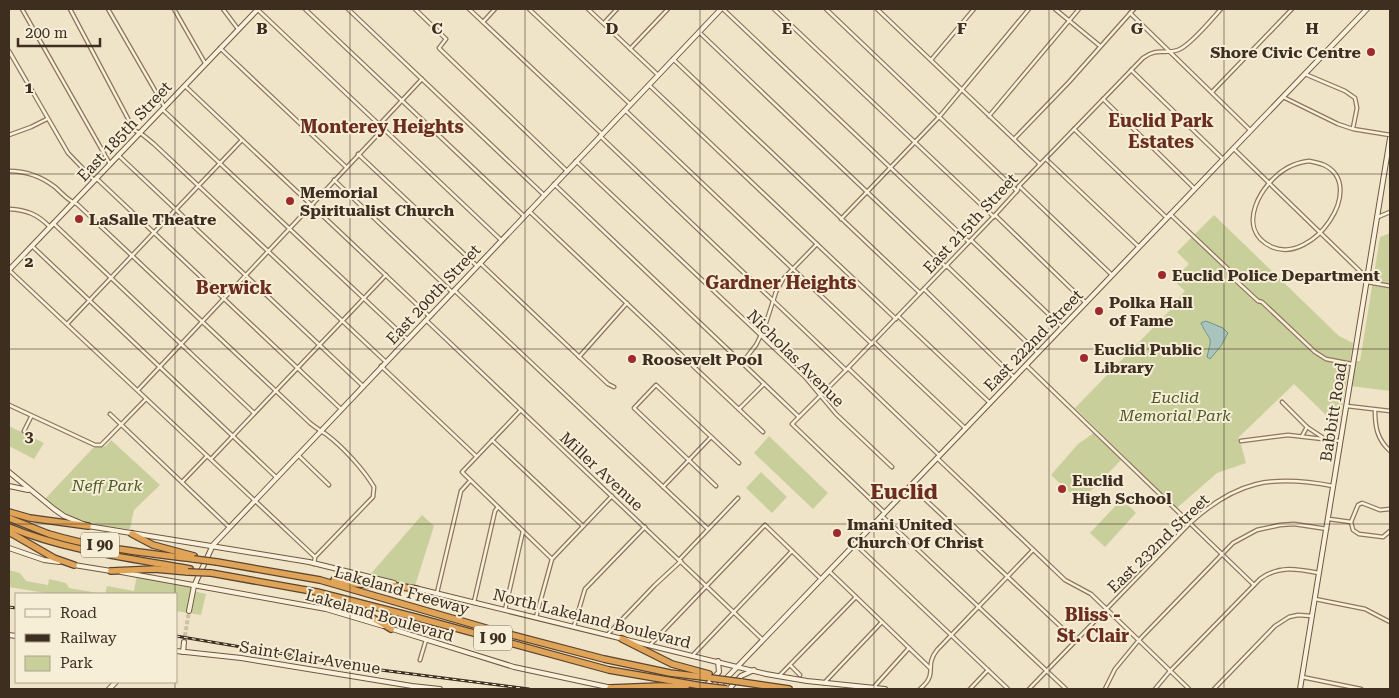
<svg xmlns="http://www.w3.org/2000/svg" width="1399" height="698" font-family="'Roboto Serif',serif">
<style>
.green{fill:#c9cf9b}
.water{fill:#a9c4bc;stroke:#6f938a}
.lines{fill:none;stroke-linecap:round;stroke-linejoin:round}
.secondary-tunnel{stroke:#ccc0a6;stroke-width:4;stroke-dasharray:4 2;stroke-linecap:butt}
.street-casing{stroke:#8d765c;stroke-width:5}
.secondary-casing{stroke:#6f573f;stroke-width:6}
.highway-casing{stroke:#5b4430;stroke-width:8}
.street{stroke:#faf1dc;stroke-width:2.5}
.secondary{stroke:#faf1dc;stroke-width:4}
.highway{stroke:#e0a458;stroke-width:5.5}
.rail-casing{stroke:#3d2e20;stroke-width:3}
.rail{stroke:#f7eed8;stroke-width:1;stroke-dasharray:4;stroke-linecap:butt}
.highway-bridge-casing{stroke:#5b4430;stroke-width:8;stroke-linecap:butt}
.highway-bridge{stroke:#e0a458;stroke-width:5.5}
.grid{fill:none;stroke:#3d2e20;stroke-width:1;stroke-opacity:0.55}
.poi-dot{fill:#9e2a2b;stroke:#f7eed8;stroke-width:2}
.labels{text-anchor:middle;stroke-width:4;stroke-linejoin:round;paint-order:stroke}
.shield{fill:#f7eed8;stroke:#756857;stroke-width:1}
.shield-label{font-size:15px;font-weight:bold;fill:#3d2e20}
.poi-label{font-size:16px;font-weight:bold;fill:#3d2e20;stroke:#f7eed8;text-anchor:start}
.street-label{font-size:16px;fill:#3d2e20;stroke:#f7eed8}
.park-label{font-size:16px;font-style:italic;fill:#4d5a26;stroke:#f7eed8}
.neighbourhood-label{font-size:18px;font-weight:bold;fill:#6b2e1e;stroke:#f7eed8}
.district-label{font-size:21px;font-weight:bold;fill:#6b2e1e;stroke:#f7eed8}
.grid-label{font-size:16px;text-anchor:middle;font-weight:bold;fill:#3d2e20;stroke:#f7eed8;stroke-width:4;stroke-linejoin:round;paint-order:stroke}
</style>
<rect width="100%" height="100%" fill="#f0e4c8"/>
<g class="green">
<polygon points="1214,215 1339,336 1353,343 1340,419 1327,416 1294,384 1239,437 1246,463 1217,473 1177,508 1075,408 1177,303 1175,302 1185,291 1173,280 1189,264 1177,252"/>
<polygon points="1390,233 1390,391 1350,386 1354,361 1360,361 1380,237"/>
<polygon points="9,426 44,443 34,459 9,446"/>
<polygon points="1095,432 1122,459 1080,502 1051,475 1078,444"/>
<polygon points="769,436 828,493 813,509 754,453"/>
<path d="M 111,440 L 160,485 L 134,510 L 130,529 L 128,529 C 93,524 73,522 45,499 L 93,448 L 106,446 Z"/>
<polygon points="761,472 787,497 772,513 746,488"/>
<polygon points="1122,499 1136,513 1105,547 1090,533"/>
<polygon points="422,515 434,526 414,589 368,577"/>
<polygon points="9,570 20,573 26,581 48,585 49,579 66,583 69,588 104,594 51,594 9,587"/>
<polygon points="137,575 194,586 193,591 206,594 201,615 176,611 176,594 105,594 107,586 134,591"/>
</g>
<path class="water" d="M 1206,321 L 1223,328 L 1228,333 L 1221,346 L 1210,359 L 1207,357 C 1213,333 1210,343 1201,323 Z"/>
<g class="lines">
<polyline class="secondary-tunnel" points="184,642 189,611"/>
<g class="street-casing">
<g id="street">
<polyline points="22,9 110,164"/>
<polyline points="70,9 134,130 143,135 154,144 386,362"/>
<polyline points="108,9 164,106"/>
<polyline points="174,9 205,63"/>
<polyline points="223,9 238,29"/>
<polyline points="257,9 501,240"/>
<polyline points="305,9 524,216"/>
<polyline points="348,9 544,195"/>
<polyline points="415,9 446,39 439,48 441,50 567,171"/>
<polyline points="469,9 602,134"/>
<polyline points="529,9 630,104"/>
<polyline points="588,9 658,75"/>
<polyline points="723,9 969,242"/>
<polyline points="774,9 994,217"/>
<polyline points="826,9 1017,191"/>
<polyline points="877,9 1040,164"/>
<polyline points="1055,9 1100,46"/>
<polyline points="1130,13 1250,130"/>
<polyline points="483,22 495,9"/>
<polyline points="604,23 617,9"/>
<polyline points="699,32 946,267"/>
<polyline points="220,48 346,167"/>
<polyline points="630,49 668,9"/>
<polyline points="9,51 68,153 94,180"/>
<polyline points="673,59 920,293"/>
<polyline points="931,60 974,9"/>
<polyline points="1131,70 1223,159"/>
<polyline points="1305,74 1345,91 1355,98 1357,108 1353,128"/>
<polyline points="649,85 896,319"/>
<polyline points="185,86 429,316"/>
<polyline points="1212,92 1292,9"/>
<polyline points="1283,97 1338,124 1353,129 1390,135"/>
<polyline points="1103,99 1195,189"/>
<polyline points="163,110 407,339"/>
<polyline points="625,110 872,344"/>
<polyline points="989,116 1079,9"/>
<polyline points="379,125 422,79"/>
<polyline points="1074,129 1167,218"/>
<polyline points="9,135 31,127 47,119"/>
<polyline points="600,136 846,370"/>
<polyline points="1014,139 1069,82 1134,9"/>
<polyline points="1234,149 1367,278"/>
<polyline points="358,154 477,266"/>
<polyline points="118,155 363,386"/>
<polyline points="1046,159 1139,247"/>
<polyline points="576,161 805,377 836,414 892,467"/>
<path d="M 1309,161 C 1314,162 1319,163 1324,165 C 1368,186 1313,265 1272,247 C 1233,229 1262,182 1287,168 C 1294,164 1301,162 1309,161 Z"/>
<path d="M 9,171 C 26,171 42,177 55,187 C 63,194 68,201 77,204 L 310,423 C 316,428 321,431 327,435 C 343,447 364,470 374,487 L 373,497 L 315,557"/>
<polyline points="96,178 341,409"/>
<polyline points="334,180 452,292"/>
<polyline points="554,184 799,417"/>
<polyline points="1019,186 1112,275"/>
<path d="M 9,209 C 27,210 37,214 50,227"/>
<polyline points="529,211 763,432"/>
<polyline points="1170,214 1228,269 1230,275 1258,301 1262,302 1315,352 1326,359 1352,364"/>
<polyline points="995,215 1086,303"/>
<polyline points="1378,217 1390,212"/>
<polyline points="841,219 940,116 1029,9"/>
<polyline points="53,223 254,413"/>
<polyline points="971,240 1062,327"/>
<polyline points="32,246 276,477"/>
<polyline points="480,263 608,384 614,387"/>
<polyline points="947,266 1038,353"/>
<polyline points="9,270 315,557 314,564"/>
<polyline points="1367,282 1390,286"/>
<polyline points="924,289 1014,377"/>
<polyline points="454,290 708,529"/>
<polyline points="898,316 990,403"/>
<polyline points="427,321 763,640"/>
<polyline points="67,324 242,140"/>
<polyline points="874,342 965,428"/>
<polyline points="579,357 627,303"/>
<polyline points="742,363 756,345 764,329 776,292 783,279 817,244"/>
<polyline points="1026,365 1254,585"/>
<polyline points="381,366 476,456"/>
<polyline points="848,368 939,455"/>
<polyline points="138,390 383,129"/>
<polyline points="1282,402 1307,427 1322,437"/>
<polyline points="9,405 95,445 101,445 107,439 146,399"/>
<polyline points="1347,406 1390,411"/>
<polyline points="739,409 764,384"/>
<polyline points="521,410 462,472 552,559"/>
<path d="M 1375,410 C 1375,427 1377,439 1390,451"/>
<polyline points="110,414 229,527"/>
<polyline points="24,431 31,417"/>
<polyline points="1302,436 1307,427"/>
<polyline points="492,440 583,526"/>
<polyline points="1241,441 1288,435 1340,441"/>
<polyline points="298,455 329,485"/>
<polyline points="937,458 1065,580 1091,594 1189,689"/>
<polyline points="211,459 386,275"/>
<polyline points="182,482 207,456"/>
<polyline points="716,486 634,408 656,385 739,463"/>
<polyline points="911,486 1076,641"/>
<polyline points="663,487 711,437"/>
<polyline points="1390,509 1380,510 1362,503 1358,505 1351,522 1353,530 1359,534 1383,537 1390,531"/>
<path d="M 885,513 L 792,424 L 846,370 L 995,215 L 1017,191 L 1019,186 L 1143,58 C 1158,47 1164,55 1178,50 C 1190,46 1212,19 1221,9"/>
<polyline points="882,516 1066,689"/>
<polyline points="1329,519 1351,522"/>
<polyline points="855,544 1008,689"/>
<polyline points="679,560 738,498"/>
<polyline points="829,571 930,668"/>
<polyline points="437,593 461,491 470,481"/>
<polyline points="1315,599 1365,609 1390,622"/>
<polyline points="474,602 495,511 498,507"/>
<polyline points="505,610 523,531"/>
<polyline points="536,617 552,559 612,496"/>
<polyline points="574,626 585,589 645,527"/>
<polyline points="608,634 655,585 681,561"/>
<polyline points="650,645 765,525 821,579"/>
<polyline points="692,656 792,551"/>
<polyline points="420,660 426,640"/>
<polyline points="790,665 800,675"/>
<polyline points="779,676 856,597"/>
<polyline points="1302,677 1361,689"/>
<polyline points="824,683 882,622"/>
<polyline points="873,688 909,648"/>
<path d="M 920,689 C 922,687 926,684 928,680 C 934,671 926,664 937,650 L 1033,550"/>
<polyline points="970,689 988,670"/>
<path d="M 1029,689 L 1190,523 C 1236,481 1272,474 1333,486"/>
<polyline points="1105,689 1115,669 1139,640 1233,543 1257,530 1280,525 1294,524 1327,529"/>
<path d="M 1155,689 L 1170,671 L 1260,579 C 1279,565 1298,569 1319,573"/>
<polyline points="1214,689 1275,626 1289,617 1298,615 1312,616"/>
</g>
</g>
<g class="secondary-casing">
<g id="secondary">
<polyline points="9,270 258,9"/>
<polyline points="9,472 54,509 64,516 88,526 309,562 394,583"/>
<polyline points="9,486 28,490"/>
<polyline points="9,548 44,560 59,562"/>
<polyline points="74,565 111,571"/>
<polyline points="121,572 326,609 383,626"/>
<polyline points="415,588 766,674 807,681 885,689"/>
<polyline points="189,611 194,586 213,545 721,9"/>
<polyline points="389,628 514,667 612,688"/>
<polyline points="9,635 16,636"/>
<polyline points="176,651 241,658 412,686 440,689"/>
<polyline points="183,652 184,642"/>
<polyline points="717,688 1367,9"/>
<polyline points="109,689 116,682"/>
<polyline points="703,689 719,672 718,661"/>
<polyline points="729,689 741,676 754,670"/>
<polyline points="1300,689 1390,138"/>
</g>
</g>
<g class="highway-casing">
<g id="highway">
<polyline points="9,512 30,518 88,526"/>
<path d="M 9,518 C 22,523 35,529 49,534 C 95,548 146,553 194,559"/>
<path d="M 9,527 C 67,551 129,558 190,569"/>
<polyline points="9,532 54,558 74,565"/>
<polyline points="132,534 153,545 194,556"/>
<polyline points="217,562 320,580 489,629 604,659 670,673 711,678"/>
<polyline points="111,571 155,569 188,572"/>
<polyline points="211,573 317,592 415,617 609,670 702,686"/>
<polyline points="334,580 355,584 390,585 416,589"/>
<polyline points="330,598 360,610 391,629"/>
<polyline points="622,639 672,664 709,674"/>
<polyline points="741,682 789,689"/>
<polyline points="610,688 660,686 686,687"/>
</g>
</g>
<use href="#street" class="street"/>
<use href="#secondary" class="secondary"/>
<use href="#highway" class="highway"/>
<g class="rail-casing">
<g id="rail">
<polyline points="9,607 16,608"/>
<polyline points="176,636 373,669 529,689"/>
</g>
</g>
<use href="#rail" class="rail"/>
<g class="highway-bridge-casing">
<g id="highway-bridge">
<polyline points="194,559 217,562"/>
<polyline points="188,572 211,573"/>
<polyline points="711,678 741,682"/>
<polyline points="702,686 727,689"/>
</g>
</g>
<use href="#highway-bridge" class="highway-bridge"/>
</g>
<path class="grid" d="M 175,9 L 175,594M 350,9 L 350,689M 525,9 L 525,689M 700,9 L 700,689M 874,9 L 874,689M 1049,9 L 1049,689M 1224,9 L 1224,689M 9,174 L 1390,174M 9,349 L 1390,349M 9,524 L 1390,524M 175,682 L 175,689"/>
<g class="poi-dot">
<circle cx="1371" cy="52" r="5"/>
<circle cx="290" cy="201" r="5"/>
<circle cx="79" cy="219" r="5"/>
<circle cx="1162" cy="275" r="5"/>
<circle cx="1099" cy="311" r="5"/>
<circle cx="1084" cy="358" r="5"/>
<circle cx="632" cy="359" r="5"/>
<circle cx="1062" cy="489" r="5"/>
<circle cx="837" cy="533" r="5"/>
</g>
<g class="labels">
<g class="shield">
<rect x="81" y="532.5" width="38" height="25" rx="4"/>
<rect x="474" y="625.5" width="38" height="25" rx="4"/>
</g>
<g class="shield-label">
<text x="100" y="550">I 90</text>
<text x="493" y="643">I 90</text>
</g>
<g class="poi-label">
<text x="1361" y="58" text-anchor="end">Shore Civic Centre</text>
<text x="300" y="198">Memorial<tspan x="300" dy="18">Spiritualist Church</tspan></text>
<text x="89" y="225">LaSalle Theatre</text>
<text x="1172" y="281">Euclid Police Department</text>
<text x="1109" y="308">Polka Hall<tspan x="1109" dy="18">of Fame</tspan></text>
<text x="1094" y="355">Euclid Public<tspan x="1094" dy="18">Library</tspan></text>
<text x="642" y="365">Roosevelt Pool</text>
<text x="1072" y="486">Euclid<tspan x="1072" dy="18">High School</tspan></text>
<text x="847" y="530">Imani United<tspan x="847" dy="18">Church Of Christ</tspan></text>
</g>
<g class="street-label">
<text transform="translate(124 131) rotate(-47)" y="6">East 185th Street</text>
<text transform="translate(970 223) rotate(-47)" y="6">East 215th Street</text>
<text transform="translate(433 294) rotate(-47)" y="6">East 200th Street</text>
<text transform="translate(1033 340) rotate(-46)" y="6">East 222nd Street</text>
<text transform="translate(796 358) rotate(45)" y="6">Nicholas Avenue</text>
<text transform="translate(1333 412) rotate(-81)" y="6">Babbitt Road</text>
<text transform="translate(602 471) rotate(43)" y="6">Miller Avenue</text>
<text transform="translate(1158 543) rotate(-44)" y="6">East 232nd Street</text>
<text transform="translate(402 590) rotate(16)" y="6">Lakeland Freeway</text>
<text transform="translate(380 615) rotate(16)" y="6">Lakeland Boulevard</text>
<text transform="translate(592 618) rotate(14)" y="6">North Lakeland Boulevard</text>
<text transform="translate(310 657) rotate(9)" y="6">Saint Clair Avenue</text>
</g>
<g class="park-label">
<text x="1175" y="403">Euclid<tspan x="1175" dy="18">Memorial Park</tspan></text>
<text x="107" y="491">Neff Park</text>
</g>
<g class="neighbourhood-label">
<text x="1161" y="127">Euclid Park<tspan x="1161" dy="21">Estates</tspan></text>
<text x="382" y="133">Monterey Heights</text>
<text x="781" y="289">Gardner Heights</text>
<text x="234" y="294">Berwick</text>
<text x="1093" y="621">Bliss -<tspan x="1093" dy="21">St. Clair</tspan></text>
</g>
<g class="district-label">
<text x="904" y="499">Euclid</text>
</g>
</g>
<g class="grid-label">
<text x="262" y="34">B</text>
<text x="437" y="34">C</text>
<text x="612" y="34">D</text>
<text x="787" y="34">E</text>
<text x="962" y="34">F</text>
<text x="1137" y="34">G</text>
<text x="1312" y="34">H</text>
<text x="29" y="93">1</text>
<text x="29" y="267">2</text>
<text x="29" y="442">3</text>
</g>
<rect width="1399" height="698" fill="none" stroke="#3d2e20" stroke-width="20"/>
<rect x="15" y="593" width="162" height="90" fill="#f7eed8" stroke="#ada18e"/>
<rect x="25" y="609" width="25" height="8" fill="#faf1dc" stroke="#ada18e"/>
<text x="60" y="618" font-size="15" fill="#3d2e20">Road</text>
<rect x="25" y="634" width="25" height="8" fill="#3d2e20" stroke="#ada18e"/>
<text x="60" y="643" font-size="15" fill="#3d2e20">Railway</text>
<rect x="25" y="656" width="25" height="15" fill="#c9cf9b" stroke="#ada18e"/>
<text x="60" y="668" font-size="15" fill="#3d2e20">Park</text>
<path d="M18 38v8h82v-8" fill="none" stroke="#3d2e20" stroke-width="2.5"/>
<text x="25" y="38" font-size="15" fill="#3d2e20" stroke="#f7eed8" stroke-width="4" paint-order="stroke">200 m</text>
</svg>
